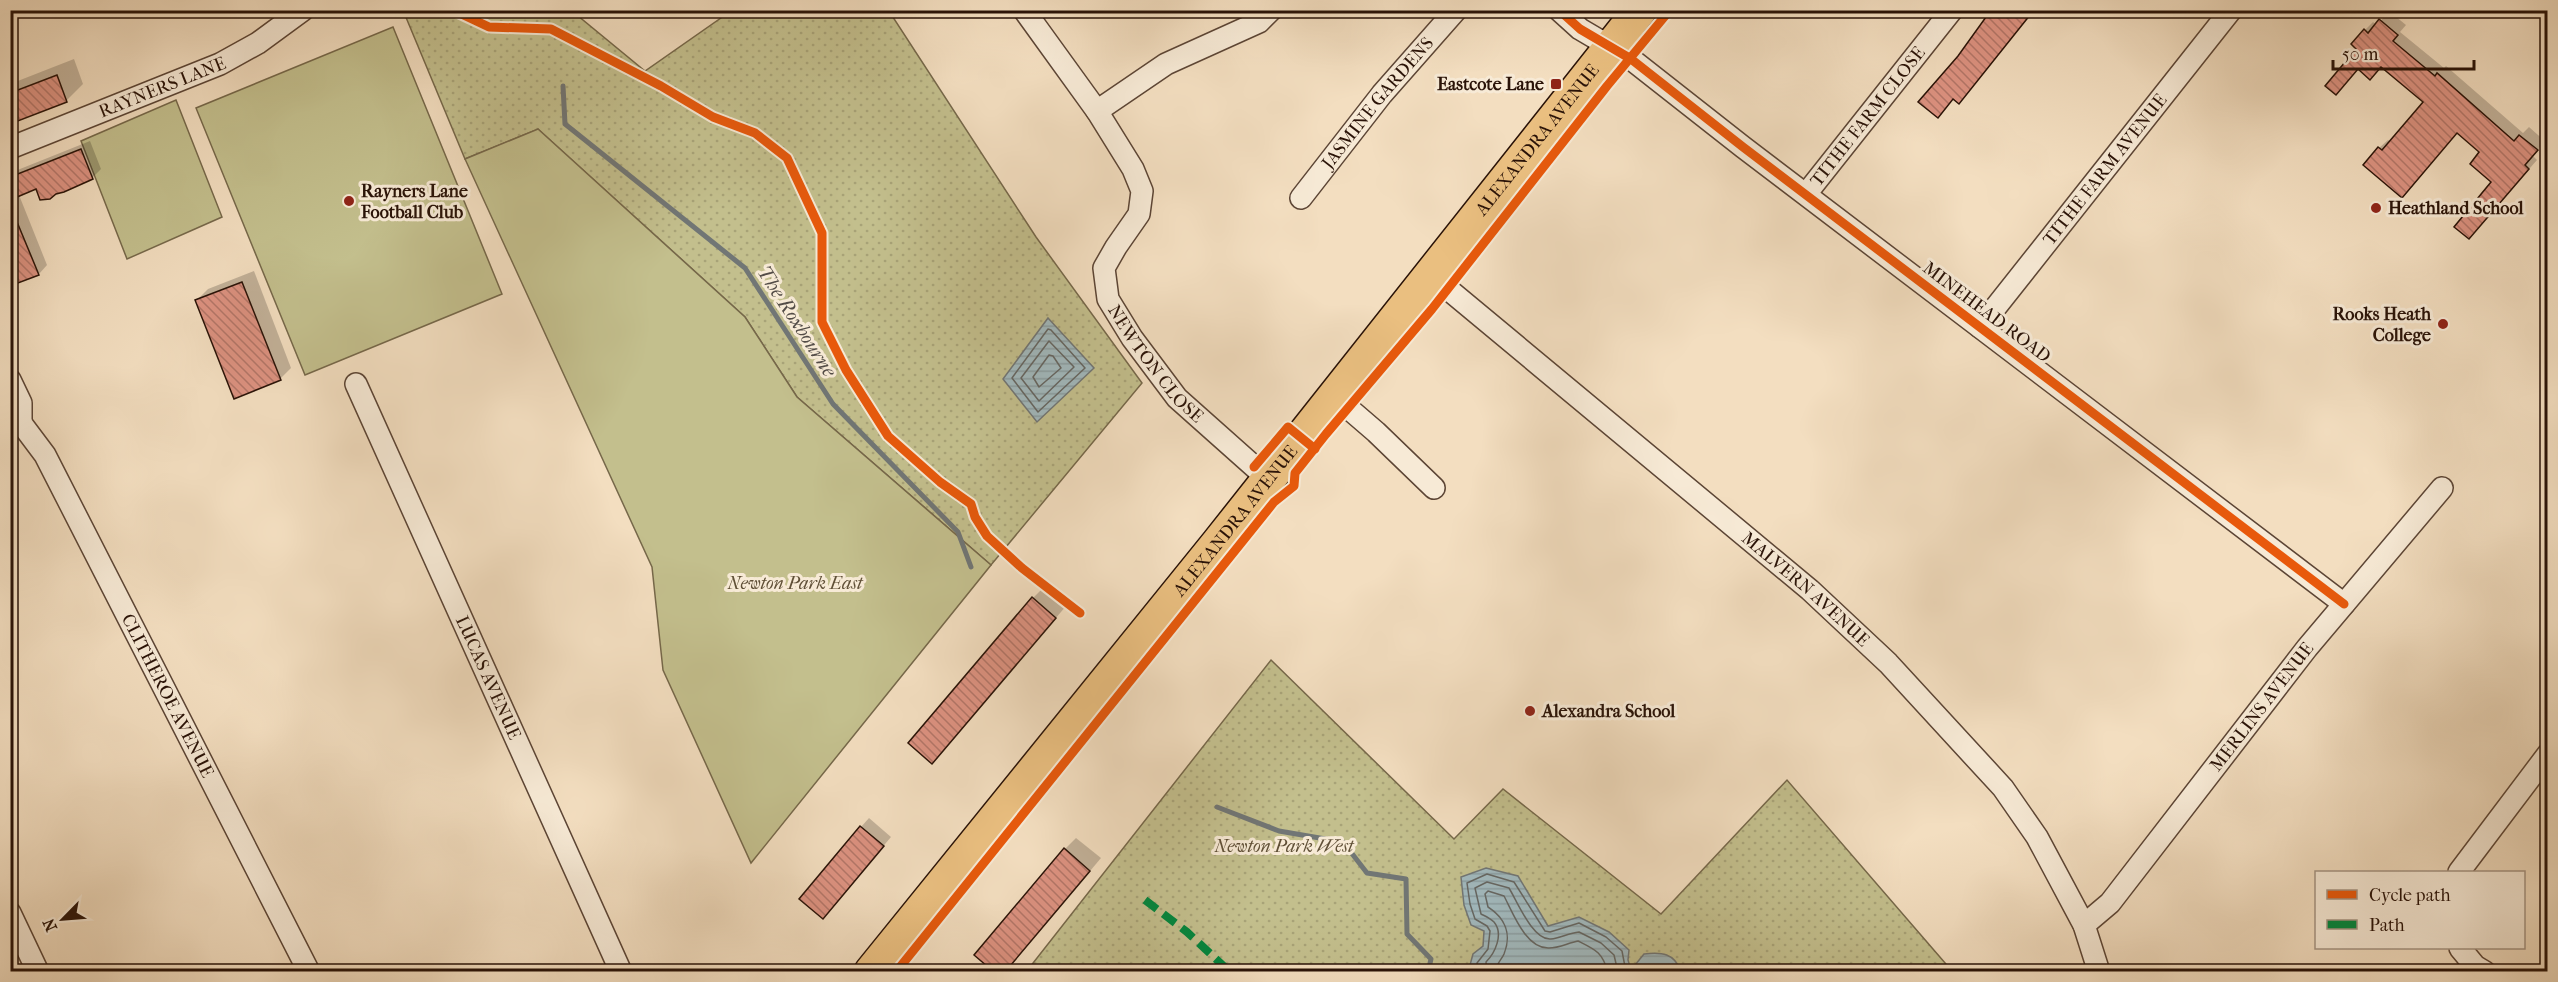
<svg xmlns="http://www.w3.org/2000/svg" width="2558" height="982" font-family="'IM FELL French Canon',serif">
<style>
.grass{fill:url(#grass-dots);stroke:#76684a;stroke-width:1.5}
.garden{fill:#c3bf8d;stroke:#76684a;stroke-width:1.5}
.water{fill:url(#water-rules);stroke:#717675;stroke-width:1.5}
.shadow{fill:#0003}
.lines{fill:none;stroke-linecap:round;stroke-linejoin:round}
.shore{stroke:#656662;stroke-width:1.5}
.stream{stroke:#717675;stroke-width:5}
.building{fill:url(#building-back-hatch);stroke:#291207;stroke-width:1.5}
.street-casing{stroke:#5c4535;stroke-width:24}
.primary-casing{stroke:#291207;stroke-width:36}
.street{stroke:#f7ead6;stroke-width:21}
.primary{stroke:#eabf80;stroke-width:33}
.quiet{stroke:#00873e;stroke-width:8;stroke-dasharray:15 8;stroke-linecap:butt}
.cycleway-casing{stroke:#f7ead6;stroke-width:13}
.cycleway{stroke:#e8590c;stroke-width:9}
.poi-dot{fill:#8f2418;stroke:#f7ead6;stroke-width:2}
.labels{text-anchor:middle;stroke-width:6;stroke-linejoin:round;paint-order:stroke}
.poi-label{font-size:18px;font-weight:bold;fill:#291207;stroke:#f7ead6;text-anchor:start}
.street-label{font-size:18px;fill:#291207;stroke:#f7ead6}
.park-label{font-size:18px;font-style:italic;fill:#5f4f36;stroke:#f7ead6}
.water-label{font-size:20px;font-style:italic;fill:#534c47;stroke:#f7ead6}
</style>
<defs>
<pattern id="grass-dots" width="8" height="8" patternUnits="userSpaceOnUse" patternTransform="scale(1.5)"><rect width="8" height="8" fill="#c3bf8d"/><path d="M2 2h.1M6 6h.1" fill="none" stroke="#a8a378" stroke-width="1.8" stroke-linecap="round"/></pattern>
<pattern id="water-rules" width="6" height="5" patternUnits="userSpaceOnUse" patternTransform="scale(1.5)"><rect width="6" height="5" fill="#a1b9be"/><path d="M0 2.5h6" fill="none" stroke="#8b9ea2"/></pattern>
<pattern id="building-back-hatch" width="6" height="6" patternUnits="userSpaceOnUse" patternTransform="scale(1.5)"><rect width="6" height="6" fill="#dd9281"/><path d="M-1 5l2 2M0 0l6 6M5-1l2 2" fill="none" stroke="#b37668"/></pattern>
</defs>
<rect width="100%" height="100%" fill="#f3dec0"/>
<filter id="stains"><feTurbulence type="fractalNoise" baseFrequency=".00333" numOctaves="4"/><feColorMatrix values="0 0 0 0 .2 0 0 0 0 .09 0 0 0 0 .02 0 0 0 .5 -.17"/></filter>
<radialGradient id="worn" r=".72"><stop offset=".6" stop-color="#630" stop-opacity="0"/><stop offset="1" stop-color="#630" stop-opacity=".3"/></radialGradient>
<g class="grass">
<polygon points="364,11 572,11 645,71 731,11 889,11 1036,237 1142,383 991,565 797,397 745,317 538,129 465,159 405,15 368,17"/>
<polygon points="1271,660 1454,839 1503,789 1661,914 1787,780 1952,971 1026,972"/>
</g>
<g class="garden">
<polygon points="393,27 502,294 305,375 196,108"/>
<polygon points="176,100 222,217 127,259 81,141"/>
<polygon points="538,129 745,317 797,397 991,565 751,863 663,670 652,567 465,159"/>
</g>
<g class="water">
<polygon points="1048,318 1094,368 1037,422 1003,379"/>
<path d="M 1486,868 L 1518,876 L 1548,926 L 1579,917 L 1609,932 L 1629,950 L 1628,960 L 1631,970 L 1644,954 C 1662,952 1674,953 1681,971 L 1475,971 L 1470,965 L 1473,954 L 1483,946 L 1484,931 L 1471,925 L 1464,905 L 1461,877 Z"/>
</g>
<g class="shadow">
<polygon points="2389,11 2406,25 2400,32 2444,68 2446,66 2523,133 2529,127 2545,141 2533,156 2537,160 2477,229 2493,182 2481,152 2457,132 2411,188 2379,148 2388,140 2391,142 2425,102 2382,66 2370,78 2359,48 2365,30 2373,22 2377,25"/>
<polygon points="74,59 83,84 66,101 10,123 10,84"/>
<polygon points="90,141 101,169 92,178 37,188 19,195 47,265 39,274 10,285 10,173"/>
<polygon points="254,271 291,368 280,379 196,301 208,289"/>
<polygon points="1044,587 1067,605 932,762 1033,598"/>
<polygon points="869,818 891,837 831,908 861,827"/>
<polygon points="1076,838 1101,858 1012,964 1065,849"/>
</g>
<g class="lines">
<g class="shore">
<polygon points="1048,329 1051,330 1085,368 1038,412 1012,378"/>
<polygon points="1049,341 1074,367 1039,401 1021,378"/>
<polygon points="1049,355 1053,356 1061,368 1039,387 1033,377"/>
<polyline points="1479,972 1477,963 1488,949 1490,931 1487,926 1475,919 1470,904 1467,883 1487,874 1514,882 1545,931 1550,932 1579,923 1606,937 1622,951 1626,972"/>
<path d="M 1487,972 L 1486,962 C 1495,953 1504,934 1494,922 C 1490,918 1485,916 1481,914 L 1475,888 L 1487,882 L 1509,888 C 1517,901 1533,941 1551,939 C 1560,938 1569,933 1579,932 L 1601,943 L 1614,955 L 1618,972"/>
<path d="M 1496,972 C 1496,963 1501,961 1504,954 C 1512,934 1505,918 1488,907 L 1485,894 L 1488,891 L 1504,896 C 1513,913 1526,949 1549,948 C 1559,948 1568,943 1578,941 C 1596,950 1602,952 1608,972"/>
</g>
<g class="stream">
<polyline points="563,86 565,124 745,268 833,404 958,532 971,567"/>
<polyline points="1217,807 1279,831 1343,842 1367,873 1406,879 1407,934 1431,959 1428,972"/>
</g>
</g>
<g class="building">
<polygon points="1991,10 2034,10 1959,104 1953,99 1938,118 1918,102 1958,56"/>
<polygon points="2379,19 2398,35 2393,41 2435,76 2437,73 2514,141 2519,135 2538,150 2525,165 2529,169 2469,239 2454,227 2491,182 2470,164 2479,152 2457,133 2402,198 2363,165 2378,147 2382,150 2423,102 2381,67 2370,80 2358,69 2336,95 2325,86 2356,49 2351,44 2364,29 2368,33"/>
<polygon points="57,75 67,102 10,124 10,93"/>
<polygon points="81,149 93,179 64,192 56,194 50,199 40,200 36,189 10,200 10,177"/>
<polygon points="10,205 39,275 10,286"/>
<polygon points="242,282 281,380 234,399 195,300"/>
<polygon points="1032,597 1056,618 932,764 908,743"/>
<polygon points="860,826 884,846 823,919 799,899"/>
<polygon points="1064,848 1090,871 1005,972 994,972 974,955"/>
</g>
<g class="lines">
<g class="street-casing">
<g id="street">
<path id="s1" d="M 1024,10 L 1097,111 L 1133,169 L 1142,191 L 1139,214 L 1116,247 L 1104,268 L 1108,299 L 1132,338 L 1177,398 L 1268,479"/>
<polyline points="1559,10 1580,29 1631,59 1743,147 2344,604"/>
<polyline points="1097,111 1166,64 1259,22 1271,10"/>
<path id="s2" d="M 10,148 L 220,64 L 258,43 L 303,10"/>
<path id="s3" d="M 1806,194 L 1952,10"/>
<path id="s4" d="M 1301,198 L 1382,94 L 1456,10"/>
<path id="s5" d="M 1431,275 L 1810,590 L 1888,663 L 2003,788 L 2037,837 L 2084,925 L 2099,972"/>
<path id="s6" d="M 1980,327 L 2231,10"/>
<polyline points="10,380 21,403 21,423 10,427"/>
<path id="s7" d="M 356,384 L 621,972"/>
<polyline points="1333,395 1376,432 1434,488"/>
<path id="s8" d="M 21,423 L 45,455 L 309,972"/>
<polyline points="2459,872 2548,754"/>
<polyline points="10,913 38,972"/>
<path id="s9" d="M 2084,925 L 2110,903 L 2307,648 L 2442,488"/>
<polyline points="2460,948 2475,966 2485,972"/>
</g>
</g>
<g class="primary-casing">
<g id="primary">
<path id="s10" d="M 871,972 L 1218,543 L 1640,10"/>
</g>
</g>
<use href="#street" class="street"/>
<use href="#primary" class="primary"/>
<polyline class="quiet" points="1145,900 1187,932 1230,972"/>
<g class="cycleway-casing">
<g id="cycleway">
<polyline points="453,10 489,27 551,29 661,86 713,117 755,133 787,158 822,233 822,322 846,370 888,436 940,482 971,504 975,517 987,536 1022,568 1080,613"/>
<polyline points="1559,10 1580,29 1631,59 1743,147 2344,604"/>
<polyline points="1254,467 1288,427 1315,449"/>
<polyline points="896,972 1274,502 1294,486 1295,473 1326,434 1432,309 1607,86 1670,10"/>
</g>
</g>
<use href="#cycleway" class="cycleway"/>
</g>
<g class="poi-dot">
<rect x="1550" y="78" width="12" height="12" rx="3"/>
<circle cx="349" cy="201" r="6"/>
<circle cx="2376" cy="208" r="6"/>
<circle cx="2443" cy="324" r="6"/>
<circle cx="1530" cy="711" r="6"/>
</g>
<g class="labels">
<g class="poi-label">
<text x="1544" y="90" text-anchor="end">Eastcote Lane</text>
<text x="361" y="197">Rayners Lane<tspan x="361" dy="21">Football Club</tspan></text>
<text x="2388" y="214">Heathland School</text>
<text x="2431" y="320" text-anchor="end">Rooks Heath<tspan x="2431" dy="21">College</tspan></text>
<text x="1542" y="717">Alexandra School</text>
</g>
<g class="street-label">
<text dy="6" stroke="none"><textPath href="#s2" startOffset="164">RAYNERS LANE</textPath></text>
<text dy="6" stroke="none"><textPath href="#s4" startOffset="122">JASMINE GARDENS</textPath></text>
<text dy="6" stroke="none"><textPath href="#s3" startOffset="99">TITHE FARM CLOSE</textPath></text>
<text dy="6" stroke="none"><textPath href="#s10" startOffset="1066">ALEXANDRA AVENUE</textPath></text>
<text dy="6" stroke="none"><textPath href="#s6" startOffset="201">TITHE FARM AVENUE</textPath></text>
<text transform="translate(1987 312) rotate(37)" y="6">MINEHEAD ROAD</text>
<text dy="6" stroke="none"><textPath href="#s1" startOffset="416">NEWTON CLOSE</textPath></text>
<text dy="6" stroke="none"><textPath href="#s10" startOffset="580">ALEXANDRA AVENUE</textPath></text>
<text dy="6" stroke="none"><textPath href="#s5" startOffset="489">MALVERN AVENUE</textPath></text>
<text dy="6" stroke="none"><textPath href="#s7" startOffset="322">LUCAS AVENUE</textPath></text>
<text dy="6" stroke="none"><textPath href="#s8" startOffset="310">CLITHEROE AVENUE</textPath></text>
<text dy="6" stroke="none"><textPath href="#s9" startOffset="282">MERLINS AVENUE</textPath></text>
</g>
<g class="park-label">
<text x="795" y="589">Newton Park East</text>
<text x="1284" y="852">Newton Park West</text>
</g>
<g class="water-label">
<text transform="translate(797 321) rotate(57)" y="7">The Roxbourne</text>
</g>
</g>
<rect width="2558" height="982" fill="none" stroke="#f3dec0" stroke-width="36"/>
<rect x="12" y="12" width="2534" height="958" fill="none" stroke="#291207" stroke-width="3"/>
<rect x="18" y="18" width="2522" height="946" fill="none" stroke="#291207" stroke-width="1.5"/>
<rect x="2315" y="871" width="210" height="78" fill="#f7ead6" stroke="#a59483" stroke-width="1.5"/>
<rect x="2327" y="890" width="30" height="9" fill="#e8590c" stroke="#a59483" stroke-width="1.5"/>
<text x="2369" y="901" font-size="18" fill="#291207">Cycle path</text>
<rect x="2327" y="920" width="30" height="9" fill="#00873e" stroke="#a59483" stroke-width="1.5"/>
<text x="2369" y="931" font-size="18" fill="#291207">Path</text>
<g transform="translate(63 919) rotate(245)" stroke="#f7ead6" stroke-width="4.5" paint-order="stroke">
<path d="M0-4.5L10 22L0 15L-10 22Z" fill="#291207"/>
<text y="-9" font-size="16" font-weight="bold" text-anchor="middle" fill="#291207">N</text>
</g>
<path d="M2333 60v9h141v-9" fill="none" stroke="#291207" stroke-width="3"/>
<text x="2342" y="60" font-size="18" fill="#291207" stroke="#f7ead6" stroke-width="4.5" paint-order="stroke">50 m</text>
<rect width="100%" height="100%" filter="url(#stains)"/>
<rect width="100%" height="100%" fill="url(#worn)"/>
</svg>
